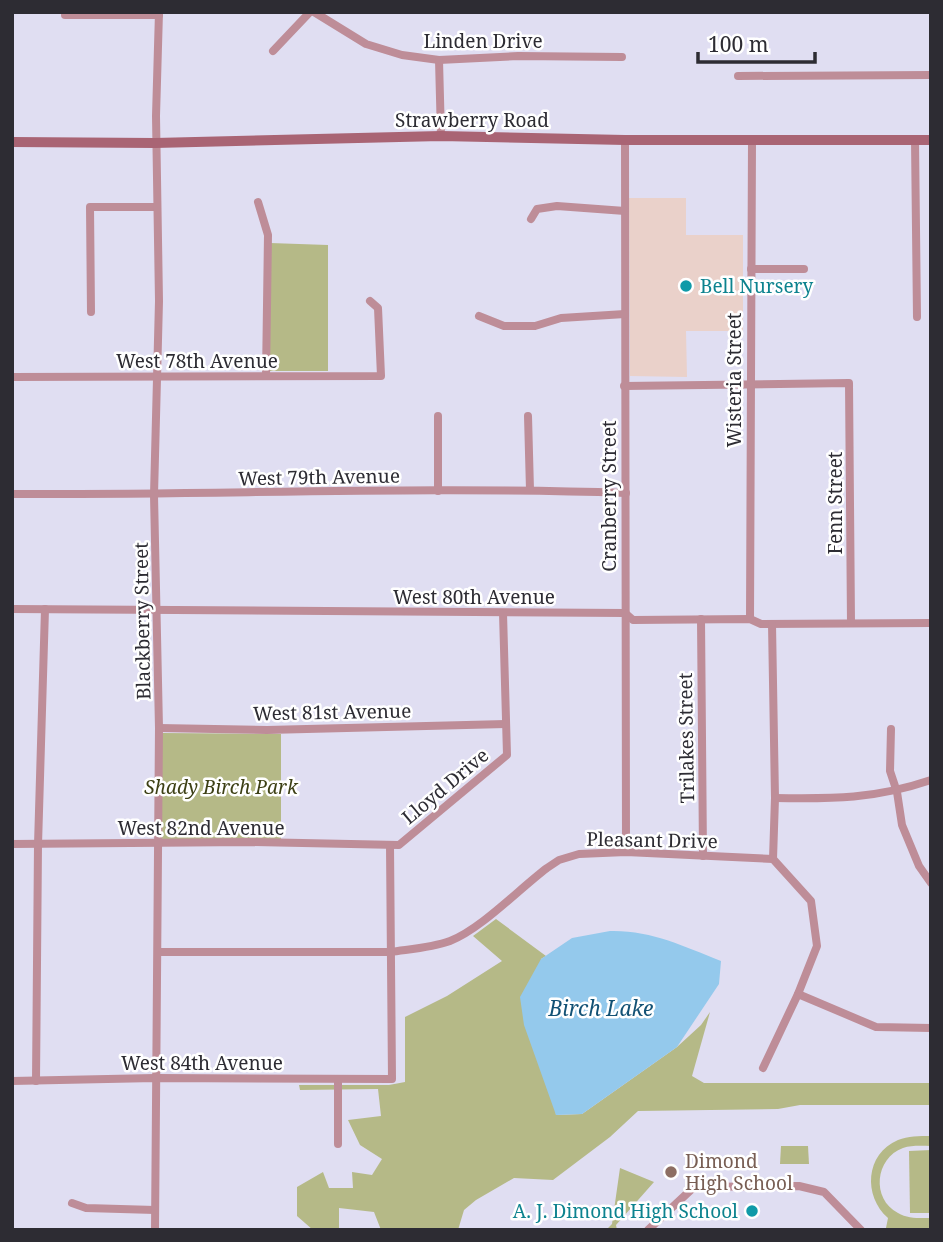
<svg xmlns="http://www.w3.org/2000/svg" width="943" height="1242" font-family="'Noto Serif',serif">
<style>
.commercial{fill:#ead1ca}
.green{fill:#b5b987}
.water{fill:#94c9ec}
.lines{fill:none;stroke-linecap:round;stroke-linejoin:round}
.street{stroke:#be8d98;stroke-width:8}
.secondary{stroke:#a96474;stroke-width:10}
.culture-dot{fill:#0f9aa8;stroke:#fff;stroke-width:2.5}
.education-dot{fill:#8d6e63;stroke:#fff;stroke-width:2.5}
.labels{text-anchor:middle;stroke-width:5;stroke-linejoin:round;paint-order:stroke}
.street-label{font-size:19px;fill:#2d2c33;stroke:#fff}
.culture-label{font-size:19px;fill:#0d838f;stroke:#fff;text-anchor:start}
.park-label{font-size:19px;font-style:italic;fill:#3d4015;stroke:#fff}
.education-label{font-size:19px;fill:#785e54;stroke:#fff;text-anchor:start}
.water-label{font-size:21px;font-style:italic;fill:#135275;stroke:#fff}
</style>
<rect width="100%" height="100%" fill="#e0def2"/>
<polygon class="commercial" points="629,198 686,198 686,235 743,235 743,331 686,331 687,377 630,376"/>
<g class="green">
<polygon points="270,243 328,245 328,371 269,371"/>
<polygon points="162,733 281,734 281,840 161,839"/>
<polygon points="496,919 546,956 541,959 556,1115 582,1114 677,1047 701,1025 710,1012 692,1076 704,1083 931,1083 931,1105 800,1105 778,1109 638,1111 610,1137 553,1180 514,1178 476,1200 464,1210 458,1230 381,1230 374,1212 339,1208 339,1230 313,1230 297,1216 297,1187 323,1172 329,1188 353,1188 352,1172 372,1175 382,1159 360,1145 348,1120 381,1116 378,1089 300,1090 299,1085 389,1085 405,1082 405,1017 447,996 502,961 473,936"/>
<path d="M 931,1136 L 931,1146 C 922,1146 912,1145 903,1148 C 875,1158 871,1199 898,1213 C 908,1219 920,1218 931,1218 L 931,1228 L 886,1228 L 888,1218 C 863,1196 865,1154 898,1140 C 908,1136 919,1136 931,1136 Z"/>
<polygon points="781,1146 808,1146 809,1164 780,1164"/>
<polygon points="931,1150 931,1213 910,1213 909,1151"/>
<polygon points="620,1168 654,1182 616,1225 617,1230 606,1230 612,1224"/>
</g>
<path class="water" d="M 610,931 C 651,930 683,946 721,961 L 719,984 L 677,1047 L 582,1114 L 556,1115 L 524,1025 L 520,997 L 541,959 L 572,938 Z"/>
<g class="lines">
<g class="street">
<polyline points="314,12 366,44 402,55 439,60 518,56 622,57"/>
<polyline points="65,15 159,15"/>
<polyline points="273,51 310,12"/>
<polyline points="439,60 441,136"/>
<polyline points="738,76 931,75"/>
<polyline points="625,140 626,852"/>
<polyline points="915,140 917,317"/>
<polyline points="258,202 268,235 266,376"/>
<polyline points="531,219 537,209 557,206 625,211"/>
<polyline points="751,269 804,269"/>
<polyline points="91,312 90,207 156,207"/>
<polyline points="479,316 504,326 535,326 561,318 625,314"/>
<polyline points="12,377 381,376 378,308 370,301"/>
<polyline points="624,386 849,383 851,623"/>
<polyline points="528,416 530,490"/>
<polyline points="438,491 438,416"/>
<path d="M 12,494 C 217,495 422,486 626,493"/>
<polyline points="12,609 625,613 633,620 750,619 761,624 931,623"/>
<polyline points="701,619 703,856"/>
<polyline points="750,619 752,141"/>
<polyline points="159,728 267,730 506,724"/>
<polyline points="891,729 890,771 897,792 902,825 919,866 931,883"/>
<path d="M 775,798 C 833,799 875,799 931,780"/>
<polyline points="12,844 249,842 399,845 507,755 503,613"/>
<path d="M 158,952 L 390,952 C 410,949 431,948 450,941 C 481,929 519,889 547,868 L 559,860 L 579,854 L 626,852 L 773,859"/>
<polyline points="798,994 876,1027 931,1028"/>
<polyline points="763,1068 798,994 817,946 811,901 773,859 775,798 772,624"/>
<polyline points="338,1079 338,1144"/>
<polyline points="12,1081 155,1078 392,1079 390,846"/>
<polyline points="36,1081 38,845 45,609"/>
<polyline points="72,1203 86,1208 155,1210"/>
<polyline points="155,1230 159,728 154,495 159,301 156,116 159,12"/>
<polyline points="648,1230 694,1187 799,1186 824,1192 861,1230"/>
</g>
<polyline class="secondary" points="12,142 155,143 441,136 625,140 931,140"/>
</g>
<g class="culture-dot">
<circle cx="686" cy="286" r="7"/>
<circle cx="752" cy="1211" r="7"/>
</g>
<circle class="education-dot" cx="671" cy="1172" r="7"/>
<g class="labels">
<g class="street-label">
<text x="483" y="48">Linden Drive</text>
<text x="472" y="127">Strawberry Road</text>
<text x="197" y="368">West 78th Avenue</text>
<text transform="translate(734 380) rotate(-90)" y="7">Wisteria Street</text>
<text transform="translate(319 477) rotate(-1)" y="7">West 79th Avenue</text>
<text transform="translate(609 496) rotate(-90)" y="7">Cranberry Street</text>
<text transform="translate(835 503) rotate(-90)" y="7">Fenn Street</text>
<text x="474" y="604">West 80th Avenue</text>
<text transform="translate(142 621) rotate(-91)" y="7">Blackberry Street</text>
<text transform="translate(332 712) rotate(-1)" y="7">West 81st Avenue</text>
<text transform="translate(686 738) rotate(-91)" y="7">Trilakes Street</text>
<text transform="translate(445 786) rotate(-40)" y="7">Lloyd Drive</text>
<text x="201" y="835">West 82nd Avenue</text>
<text transform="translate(652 840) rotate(1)" y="7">Pleasant Drive</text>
<text x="202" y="1070">West 84th Avenue</text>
</g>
<g class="culture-label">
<text x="700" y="293">Bell Nursery</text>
<text x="738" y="1218" text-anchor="end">A. J. Dimond High School</text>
</g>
<g class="park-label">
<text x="221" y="794">Shady Birch Park</text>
</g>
<g class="education-label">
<text x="685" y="1168">Dimond<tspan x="685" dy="22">High School</tspan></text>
</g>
<g class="water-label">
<text x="601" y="1016">Birch Lake</text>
</g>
</g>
<rect width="943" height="1242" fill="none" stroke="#2d2c33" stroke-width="28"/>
<path d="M698 52v10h117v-10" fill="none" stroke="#2d2c33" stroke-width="3.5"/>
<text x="708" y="52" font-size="21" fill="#2d2c33" stroke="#ffffff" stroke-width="5" paint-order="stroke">100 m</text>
</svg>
